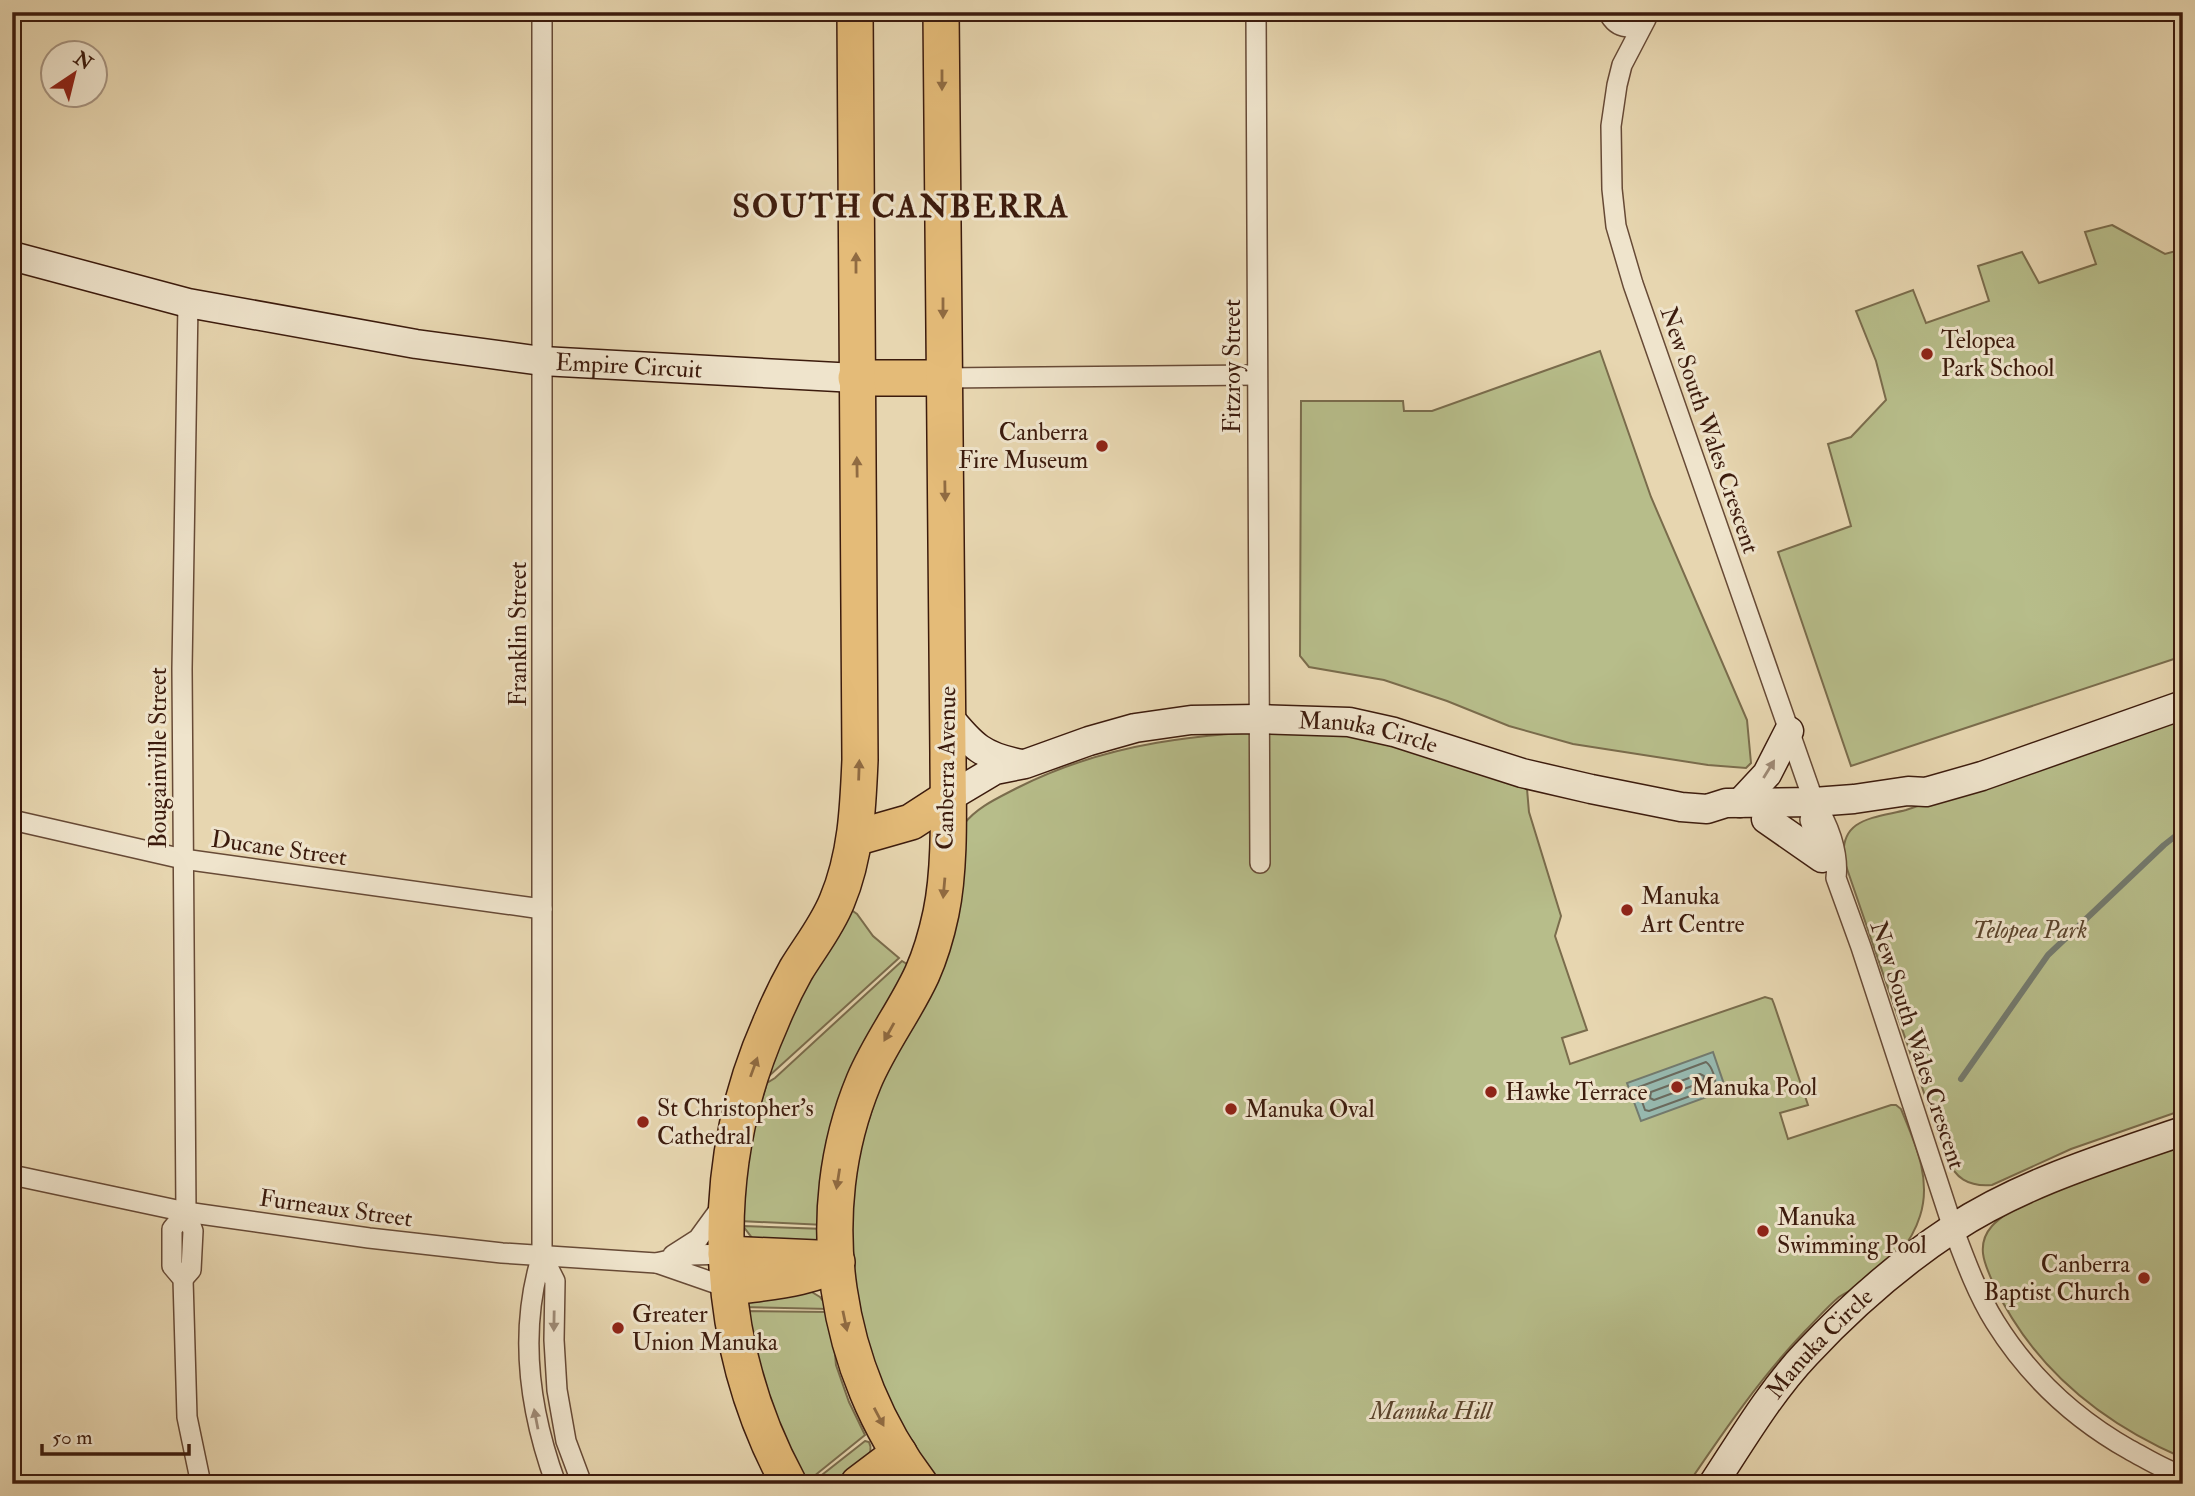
<svg xmlns="http://www.w3.org/2000/svg" width="2195" height="1496" font-family="'IM FELL Double Pica',serif">
<style>
.green{fill:#b7bd8a;stroke:#7a6c4c;stroke-width:2}
.water{fill:#97b9af;stroke:#737a6e;stroke-width:2}
.lines{fill:none;stroke-linecap:round;stroke-linejoin:round}
.shore{stroke:#6a6a5e;stroke-width:2}
.stream{stroke:#737a6e;stroke-width:6}
.street-casing{stroke:#674a36;stroke-width:22}
.secondary-casing{stroke:#3c1b0d;stroke-width:31}
.highway-casing{stroke:#3c1b0d;stroke-width:38}
.street{stroke:#efe4cc;stroke-width:19}
.secondary{stroke:#efe4cc;stroke-width:28}
.highway{stroke:#e4bb78;stroke-width:35}
.oneway{fill:#906b42}
.oneway2{fill:#9e8a76}
.poi-dot{fill:#8f2418;stroke:#efe4cc;stroke-width:2.5}
.labels{text-anchor:middle;stroke-width:6;stroke-linejoin:round;paint-order:stroke}
.poi-label{font-size:24px;fill:#3c1b0d;stroke:#efe4cc;text-anchor:start}
.street-label{font-size:24px;fill:#3c1b0d;stroke:#efe4cc}
.park-label{font-size:24px;font-style:italic;fill:#5b442c;stroke:#efe4cc}
.district-label{font-size:32px;font-weight:bold;letter-spacing:2px;fill:#3c1b0d;stroke:#efe4cc}
</style>
<rect width="100%" height="100%" fill="#e7d6b0"/>
<filter id="stains"><feTurbulence type="fractalNoise" baseFrequency=".00286" numOctaves="4"/><feColorMatrix values="0 0 0 0 .2 0 0 0 0 .09 0 0 0 0 .02 0 0 0 .5 -.17"/></filter>
<radialGradient id="worn" r=".72"><stop offset=".6" stop-color="#630" stop-opacity="0"/><stop offset="1" stop-color="#630" stop-opacity=".3"/></radialGradient>
<g class="green">
<polygon points="2112,225 2165,254 2183,249 2183,656 1851,766 1778,552 1851,526 1828,444 1851,437 1886,400 1876,361 1856,311 1913,290 1926,323 1989,301 1978,266 2022,252 2039,283 2096,264 2085,232"/>
<polygon points="1600,351 1651,497 1747,720 1751,763 1746,768 1708,765 1573,744 1509,726 1447,701 1384,680 1309,667 1300,656 1301,401 1403,401 1404,411 1432,411"/>
<path d="M 2183,716 L 2183,1110 L 2071,1149 L 1992,1185 C 1968,1187 1955,1178 1946,1157 L 1844,860 C 1839,818 1874,818 1906,810 Z"/>
<path d="M 1304,729 L 1369,738 L 1527,789 L 1529,812 L 1561,916 L 1555,936 L 1587,1030 L 1562,1038 L 1570,1064 L 1765,997 L 1772,999 L 1774,1004 L 1808,1105 L 1780,1113 L 1788,1139 L 1891,1105 L 1896,1105 L 1901,1109 C 1915,1143 1932,1179 1920,1216 C 1912,1242 1890,1268 1867,1282 C 1858,1287 1848,1291 1839,1297 C 1827,1307 1816,1320 1805,1331 C 1761,1377 1724,1431 1688,1484 L 937,1484 L 909,1444 L 871,1363 L 851,1262 L 854,1185 L 862,1141 L 964,824 C 977,807 998,798 1017,788 C 1112,740 1200,735 1304,729 Z"/>
<polygon points="850,909 857,914 873,936 899,958 769,1076 773,1044"/>
<polygon points="902,961 910,966 825,1225 740,1221 741,1167 767,1083 775,1078"/>
<path d="M 2183,1143 L 2183,1458 C 2100,1422 2033,1368 1994,1285 C 1985,1265 1975,1245 1992,1226 C 2012,1204 2060,1188 2087,1178 C 2119,1166 2151,1154 2183,1143 Z"/>
<polygon points="743,1226 825,1229 826,1251 753,1239"/>
<polygon points="805,1288 820,1297 829,1309 742,1307 759,1290"/>
<polygon points="742,1311 831,1312 836,1365 849,1402 865,1435 808,1481 793,1468"/>
<path d="M 865,1441 L 869,1442 C 877,1458 853,1473 842,1484 L 813,1482 Z"/>
</g>
<polygon class="water" points="1713,1052 1726,1090 1641,1121 1627,1083"/>
<g class="lines">
<g class="shore">
<path d="M 1706,1062 C 1712,1066 1717,1081 1715,1087 L 1649,1111 L 1645,1110 L 1638,1090 L 1639,1087 Z"/>
<polygon points="1700,1074 1704,1076 1703,1082 1654,1100 1650,1098 1651,1092"/>
</g>
<polyline class="stream" points="1961,1079 2048,955 2164,845 2183,830"/>
<g class="street-casing">
<g id="street">
<path d="M 542,12 L 542,1255 C 518,1332 529,1410 556,1484"/>
<polyline points="1256,12 1260,863"/>
<path d="M 1608,12 C 1617,30 1635,32 1647,16"/>
<path d="M 1646,19 L 1622,65 L 1617,85 L 1611,126 L 1612,189 L 1616,226 L 1633,284 L 1814,802 C 1828,823 1839,852 1836,878 L 1861,947 L 1953,1228 C 1965,1260 1977,1293 1995,1322 C 2028,1375 2075,1419 2130,1450 C 2147,1459 2164,1470 2183,1476"/>
<polyline points="944,378 1257,375"/>
<polyline points="1814,802 1810,820 1823,862"/>
<polyline points="12,820 183,859 542,909"/>
<polyline points="12,1175 186,1212 369,1238 502,1253 656,1263 692,1255 726,1254"/>
<polyline points="186,1212 172,1229 172,1266 183,1279 187,1417 201,1484"/>
<polyline points="542,1255 555,1281 554,1340 557,1390 566,1441 582,1484"/>
<polyline points="673,1255 698,1239 722,1206"/>
<polyline points="657,1263 729,1288"/>
<polyline points="183,1279 191,1270 193,1231 186,1212 182,669 188,303"/>
</g>
</g>
<g class="secondary-casing">
<g id="secondary">
<path id="s1" d="M 12,256 L 188,303 L 416,344 L 542,361 L 856,378"/>
<path d="M 948,716 C 972,746 983,757 1022,764"/>
<path id="s2" d="M 948,798 L 995,770 L 1025,764 L 1089,741 L 1135,728 L 1191,720 L 1258,719 L 1349,722 L 1394,732 L 1522,773 L 1591,789 L 1681,807 L 1707,809 L 1726,803 L 1814,802 L 1854,799 L 1908,791 L 1926,792 L 1982,776 L 2183,705"/>
<polyline points="1740,803 1767,774 1789,731"/>
<polyline points="1766,819 1822,858"/>
<path id="s3" d="M 1713,1484 C 1742,1440 1770,1392 1806,1354 C 1850,1307 1899,1264 1952,1229 C 2022,1183 2105,1158 2183,1131"/>
</g>
</g>
<g class="highway-casing">
<g id="highway">
<polyline points="856,378 944,378"/>
<polyline points="855,838 911,822 948,798"/>
<polyline points="726,1254 817,1258"/>
<path d="M 729,1288 C 756,1283 816,1279 837,1262"/>
<path d="M 789,1484 C 712,1343 705,1170 771,1022 C 778,1005 787,986 796,970 C 810,947 827,926 837,901 C 856,856 858,808 860,760 L 855,12"/>
<polyline points="858,1484 899,1453"/>
<path d="M 920,1484 C 834,1371 809,1213 864,1081 C 880,1043 905,1011 922,974 C 930,956 937,932 941,913 C 951,865 948,802 948,753 L 941,12"/>
</g>
</g>
<use href="#street" class="street"/>
<use href="#secondary" class="secondary"/>
<use href="#highway" class="highway"/>
</g>
<defs><path id="oneway-solid" d="M-6-.8H1V-3.2L6.5 0L1 3.2V.8H-6Z" transform="scale(1.75)"/></defs>
<g class="oneway">
<use href="#oneway-solid" transform="translate(942 80) rotate(90)"/>
<use href="#oneway-solid" transform="translate(856 263) rotate(-90)"/>
<use href="#oneway-solid" transform="translate(943 308) rotate(90)"/>
<use href="#oneway-solid" transform="translate(857 467) rotate(-91)"/>
<use href="#oneway-solid" transform="translate(945 491) rotate(89)"/>
<use href="#oneway-solid" transform="translate(859 770) rotate(-88)"/>
<use href="#oneway-solid" transform="translate(944 888) rotate(95)"/>
<use href="#oneway-solid" transform="translate(889 1032) rotate(119)"/>
<use href="#oneway-solid" transform="translate(754 1067) rotate(-70)"/>
<use href="#oneway-solid" transform="translate(838 1179) rotate(99)"/>
<use href="#oneway-solid" transform="translate(845 1321) rotate(78)"/>
<use href="#oneway-solid" transform="translate(879 1417) rotate(62)"/>
</g>
<g class="oneway2">
<use href="#oneway-solid" transform="translate(1769 769) rotate(-58)"/>
<use href="#oneway-solid" transform="translate(554 1321) rotate(91)"/>
<use href="#oneway-solid" transform="translate(536 1419) rotate(-101)"/>
</g>
<g class="poi-dot">
<circle cx="1927" cy="354" r="7"/>
<circle cx="1102" cy="446" r="7"/>
<circle cx="1627" cy="910" r="7"/>
<circle cx="1677" cy="1087" r="7"/>
<circle cx="1491" cy="1092" r="7"/>
<circle cx="1231" cy="1109" r="7"/>
<circle cx="643" cy="1122" r="7"/>
<circle cx="1763" cy="1231" r="7"/>
<circle cx="2144" cy="1278" r="7"/>
<circle cx="618" cy="1328" r="7"/>
</g>
<g class="labels">
<g class="poi-label">
<text x="1941" y="348">Telopea<tspan x="1941" dy="28">Park School</tspan></text>
<text x="1088" y="440" text-anchor="end">Canberra<tspan x="1088" dy="28">Fire Museum</tspan></text>
<text x="1641" y="904">Manuka<tspan x="1641" dy="28">Art Centre</tspan></text>
<text x="1691" y="1095">Manuka Pool</text>
<text x="1505" y="1100">Hawke Terrace</text>
<text x="657" y="1116">St Christopher’s<tspan x="657" dy="28">Cathedral</tspan></text>
<text x="1245" y="1117">Manuka Oval</text>
<text x="1777" y="1225">Manuka<tspan x="1777" dy="28">Swimming Pool</tspan></text>
<text x="2130" y="1272" text-anchor="end">Canberra<tspan x="2130" dy="28">Baptist Church</tspan></text>
<text x="632" y="1322">Greater<tspan x="632" dy="28">Union Manuka</tspan></text>
</g>
<g class="street-label">
<text dy="8" stroke="none"><textPath href="#s1" startOffset="628">Empire Circuit</textPath></text>
<text transform="translate(1232 366) rotate(-90)" y="8">Fitzroy Street</text>
<text transform="translate(1710 430) rotate(71)" y="8">New South Wales Crescent</text>
<text transform="translate(518 634) rotate(-90)" y="8">Franklin Street</text>
<text dy="8" stroke="none"><textPath href="#s2" startOffset="436">Manuka Circle</textPath></text>
<text transform="translate(158 758) rotate(-90)" y="8">Bougainville Street</text>
<text transform="translate(946 768) rotate(-89)" y="8">Canberra Avenue</text>
<text transform="translate(279 848) rotate(8)" y="8">Ducane Street</text>
<text transform="translate(1918 1045) rotate(72)" y="8">New South Wales Crescent</text>
<text transform="translate(336 1208) rotate(8)" y="8">Furneaux Street</text>
<text dy="8" stroke="none"><textPath href="#s3" startOffset="177">Manuka Circle</textPath></text>
</g>
<g class="park-label">
<text x="2030" y="938">Telopea Park</text>
<text x="1431" y="1419">Manuka Hill</text>
</g>
<g class="district-label">
<text x="901" y="217">SOUTH CANBERRA</text>
</g>
</g>
<rect width="2195" height="1496" fill="none" stroke="#e7d6b0" stroke-width="42"/>
<rect x="14" y="14" width="2167" height="1468" fill="none" stroke="#3c1b0d" stroke-width="3.5"/>
<rect x="21" y="21" width="2153" height="1454" fill="none" stroke="#3c1b0d" stroke-width="2"/>
<g transform="translate(74 74) rotate(35)"><circle r="33" fill="#efe4cc" stroke="#a79480" stroke-width="2"/>
<path d="M0-5L12 26L0 18L-12 26Z" fill="#8f2418"/>
<text y="-10" font-size="19" font-weight="bold" text-anchor="middle" fill="#3c1b0d">N</text>
</g>
<path d="M42 1444v10h147v-10" fill="none" stroke="#3c1b0d" stroke-width="3.5"/>
<text x="52" y="1444" font-size="21" fill="#3c1b0d" stroke="#efe4cc" stroke-width="5" paint-order="stroke">50 m</text>
<rect width="100%" height="100%" filter="url(#stains)"/>
<rect width="100%" height="100%" fill="url(#worn)"/>
</svg>
